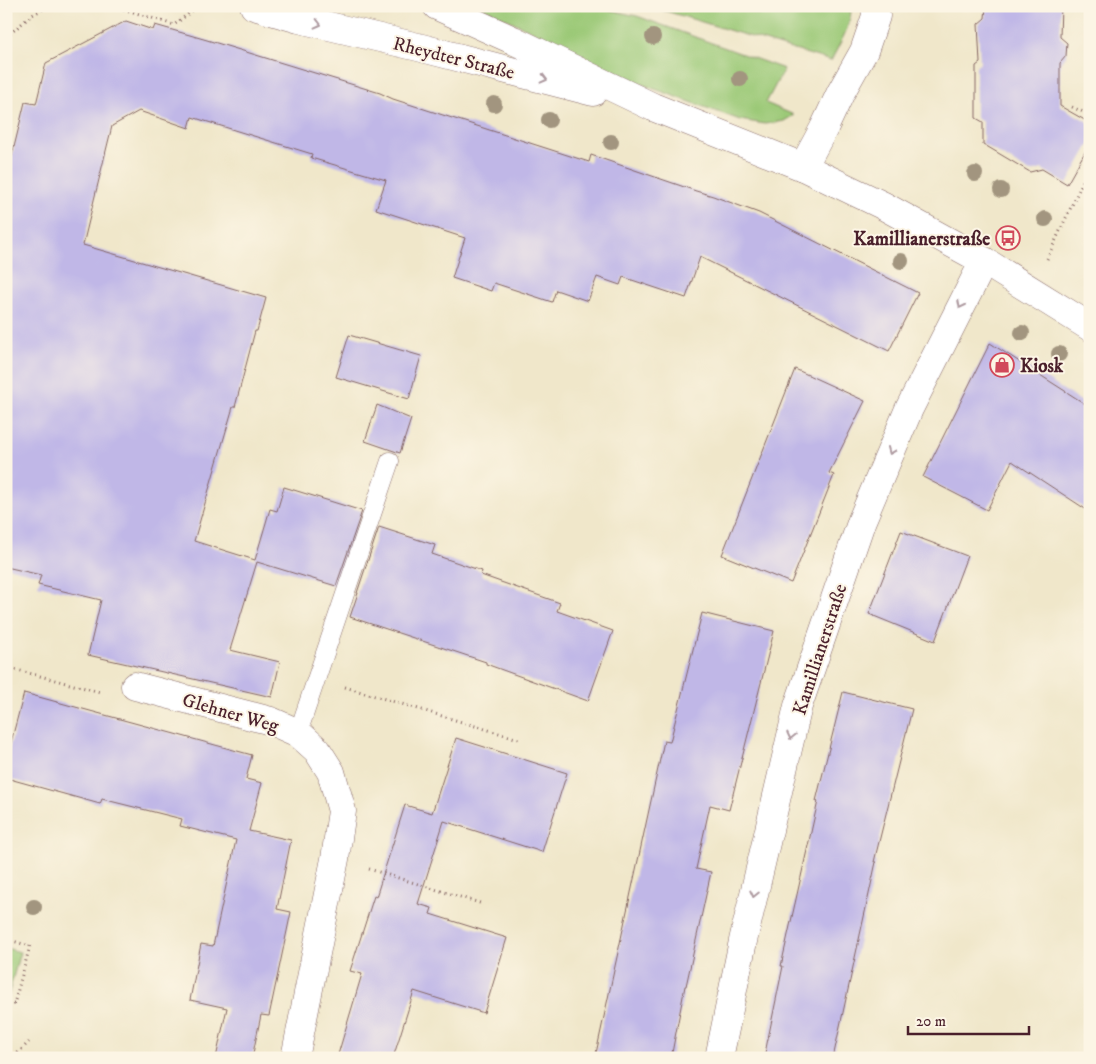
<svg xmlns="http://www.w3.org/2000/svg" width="1096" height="1064" font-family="'IM FELL DW Pica',serif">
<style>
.green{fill:#9bc977;stroke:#727451}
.building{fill:#c0b7e7}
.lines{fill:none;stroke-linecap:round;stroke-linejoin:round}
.service-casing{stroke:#846563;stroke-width:19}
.minor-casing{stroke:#846563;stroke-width:29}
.secondary-casing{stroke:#846563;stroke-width:29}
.path{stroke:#846563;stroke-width:3;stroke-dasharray:1 4;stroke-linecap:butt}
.service{stroke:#fff;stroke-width:18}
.minor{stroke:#fff;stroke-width:28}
.secondary{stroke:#fff;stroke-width:28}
.tree{fill:#a2957f}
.oneway{stroke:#ae9aa0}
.labels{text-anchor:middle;stroke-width:4;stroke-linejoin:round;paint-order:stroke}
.street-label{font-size:19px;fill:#4a1f2b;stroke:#fcf5e5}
.poi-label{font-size:19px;font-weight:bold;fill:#4a1f2b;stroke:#fcf5e5;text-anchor:end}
</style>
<rect width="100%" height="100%" fill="#fcf5e5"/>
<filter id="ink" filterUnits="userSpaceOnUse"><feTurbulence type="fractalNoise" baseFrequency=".02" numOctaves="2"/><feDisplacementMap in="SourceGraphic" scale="10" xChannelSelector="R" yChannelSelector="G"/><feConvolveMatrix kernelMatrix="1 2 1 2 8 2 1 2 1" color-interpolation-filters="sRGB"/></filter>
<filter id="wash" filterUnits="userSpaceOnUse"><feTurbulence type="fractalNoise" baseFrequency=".0096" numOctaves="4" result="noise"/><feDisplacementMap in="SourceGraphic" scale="20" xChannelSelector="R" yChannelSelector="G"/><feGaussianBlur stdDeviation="1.12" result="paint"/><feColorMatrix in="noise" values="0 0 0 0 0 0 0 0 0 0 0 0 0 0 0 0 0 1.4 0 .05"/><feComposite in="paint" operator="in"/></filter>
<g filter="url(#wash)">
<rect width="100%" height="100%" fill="#f0e7ca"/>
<g class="green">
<polygon points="480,6 591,6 637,16 784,69 766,103 794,115 784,121 765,124 740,120 641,84"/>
<path d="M 649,6 L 734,6 L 759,14 L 762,6 L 851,6 C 852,26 839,44 831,61 Z"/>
<polygon points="6,948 20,952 8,996 6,995"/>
</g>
<g id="blocks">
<g class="building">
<polygon points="986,6 1061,6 1060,37 1067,43 1066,56 1060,63 1060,106 1090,123 1090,143 1067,184 1042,169 1030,172 983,144 983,122 976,118 976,66 980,63 978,24 985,18"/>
<polygon points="126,21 153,30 155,25 207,40 380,93 393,99 589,162 591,155 696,191 713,196 759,213 918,293 889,351 700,257 686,298 623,277 620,285 597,277 588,301 556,290 552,302 494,283 491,291 452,278 465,238 376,209 386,180 311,158 312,154 192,117 189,128 139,111 112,126 103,163 83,245 266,298 257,331 255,331 235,407 233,407 194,541 255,560 270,509 277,511 284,487 362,511 336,586 257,562 230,650 280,662 272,697 88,655 101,600 38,585 41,575 6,567 6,180 25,102 36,104 46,63"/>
<polygon points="349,335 421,356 409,399 336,377"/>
<polygon points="990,343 1090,407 1090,512 1012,461 987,510 923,477"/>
<polygon points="795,369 865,401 829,473 834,475 791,583 722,555"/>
<polygon points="377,405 411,419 400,453 365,441"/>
<polygon points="379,527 435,545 432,554 482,571 481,575 560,603 557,611 613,631 588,701 486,664 486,662 350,617 358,593 357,593"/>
<polygon points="901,531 967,556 935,641 869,614"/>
<polygon points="702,613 774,631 729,810 710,805 696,869 711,872 686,986 685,986 671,1058 595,1058 664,741 670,742"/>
<polygon points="843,692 912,709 874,862 876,862 833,1058 764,1058 783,966 781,966 818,801 816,801"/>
<polygon points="24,693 252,755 246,779 262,783 249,831 291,840 277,909 291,912 269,1016 261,1015 252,1058 216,1058 227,1008 190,1000 201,944 213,946 236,840 180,826 182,819 102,799 100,804 6,778 6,761"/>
<polygon points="456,738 567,773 542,852 444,821 418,904 432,908 430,914 507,938 484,1013 414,991 393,1058 337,1058 362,974 350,971 374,896 376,897 405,805 432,813"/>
</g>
</g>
</g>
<g filter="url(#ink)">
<use href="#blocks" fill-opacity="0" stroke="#846563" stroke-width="1"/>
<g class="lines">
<g class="service-casing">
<polyline id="service" points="298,733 390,461"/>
</g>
<g class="minor-casing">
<g id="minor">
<polyline points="803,167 824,128 841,92 864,51 876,16 875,6"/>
<polyline points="135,686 271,721 298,733 317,750 331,772 342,811 335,859 295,1058"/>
<polyline points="719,1058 743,941 798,706 862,520 909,409 984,261"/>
</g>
</g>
<g class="secondary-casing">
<g id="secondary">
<polyline points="254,6 299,19 418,47 593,92"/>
<polyline points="437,6 513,40 653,107 803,167 882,205 984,261 1090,327"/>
</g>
</g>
<g class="path">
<polyline points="114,6 174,25 198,6"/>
<polyline points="6,37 32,15 49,6"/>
<polyline points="1072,107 1090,115"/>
<polyline points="1047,259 1090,166"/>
<polyline points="6,667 100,692"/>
<polyline points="345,687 522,740"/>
<polyline points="369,869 483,904"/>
<polyline points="6,939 30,946 14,1004 6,1005"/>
<polyline points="17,1058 18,1053 29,1042"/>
</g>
<use href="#service" class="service"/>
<use href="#minor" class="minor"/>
<use href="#secondary" class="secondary"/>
</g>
<g class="tree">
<circle cx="653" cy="37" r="8"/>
<circle cx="740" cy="79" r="8"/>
<circle cx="494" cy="104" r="8"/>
<circle cx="549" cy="120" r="8"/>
<circle cx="611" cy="142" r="8"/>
<circle cx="975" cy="174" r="8"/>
<circle cx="1001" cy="190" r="8"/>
<circle cx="1045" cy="219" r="8"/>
<circle cx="901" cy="261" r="8"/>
<circle cx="1022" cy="333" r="8"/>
<circle cx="1059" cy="354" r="8"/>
<circle cx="34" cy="907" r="8"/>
</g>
<defs><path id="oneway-chevron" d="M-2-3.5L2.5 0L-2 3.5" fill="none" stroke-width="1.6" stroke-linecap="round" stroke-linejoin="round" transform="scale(1.25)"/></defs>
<g class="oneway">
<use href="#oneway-chevron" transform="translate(318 24) rotate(14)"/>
<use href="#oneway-chevron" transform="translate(544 79) rotate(14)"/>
<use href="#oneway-chevron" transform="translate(961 305) rotate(117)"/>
<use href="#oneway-chevron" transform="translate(891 451) rotate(113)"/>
<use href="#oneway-chevron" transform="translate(791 736) rotate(103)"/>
<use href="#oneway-chevron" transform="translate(754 894) rotate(103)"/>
</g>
</g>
<defs>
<g id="bus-ring" transform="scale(1.25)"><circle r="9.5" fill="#fcf5e5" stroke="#d1495b" stroke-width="1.5"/><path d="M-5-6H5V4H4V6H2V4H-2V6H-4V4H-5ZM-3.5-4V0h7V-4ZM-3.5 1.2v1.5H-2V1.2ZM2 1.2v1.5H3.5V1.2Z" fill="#d1495b"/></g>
<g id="shop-ring" transform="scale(1.25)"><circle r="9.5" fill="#fcf5e5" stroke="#d1495b" stroke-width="1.5"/><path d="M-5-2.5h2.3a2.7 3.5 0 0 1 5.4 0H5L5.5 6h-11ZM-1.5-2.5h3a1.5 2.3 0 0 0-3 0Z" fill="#d1495b"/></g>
</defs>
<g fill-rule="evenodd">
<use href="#bus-ring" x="1008" y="238"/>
<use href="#shop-ring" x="1002" y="365"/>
</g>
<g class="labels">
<g class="street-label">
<text transform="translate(454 57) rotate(14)" y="7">Rheydter Straße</text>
<text transform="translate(819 649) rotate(-72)" y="7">Kamillianerstraße</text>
<text transform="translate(231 712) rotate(16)" y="7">Glehner Weg</text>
</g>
<g class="poi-label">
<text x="990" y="245">Kamillianerstraße</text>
<text x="1020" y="372" text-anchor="start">Kiosk</text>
</g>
</g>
<rect width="1096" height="1064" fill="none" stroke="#fcf5e5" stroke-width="25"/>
<path d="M908 1026v8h121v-8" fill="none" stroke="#4a1f2b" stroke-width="2.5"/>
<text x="916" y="1026" font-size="15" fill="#4a1f2b" stroke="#fcf5e5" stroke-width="4" paint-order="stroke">20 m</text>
</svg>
